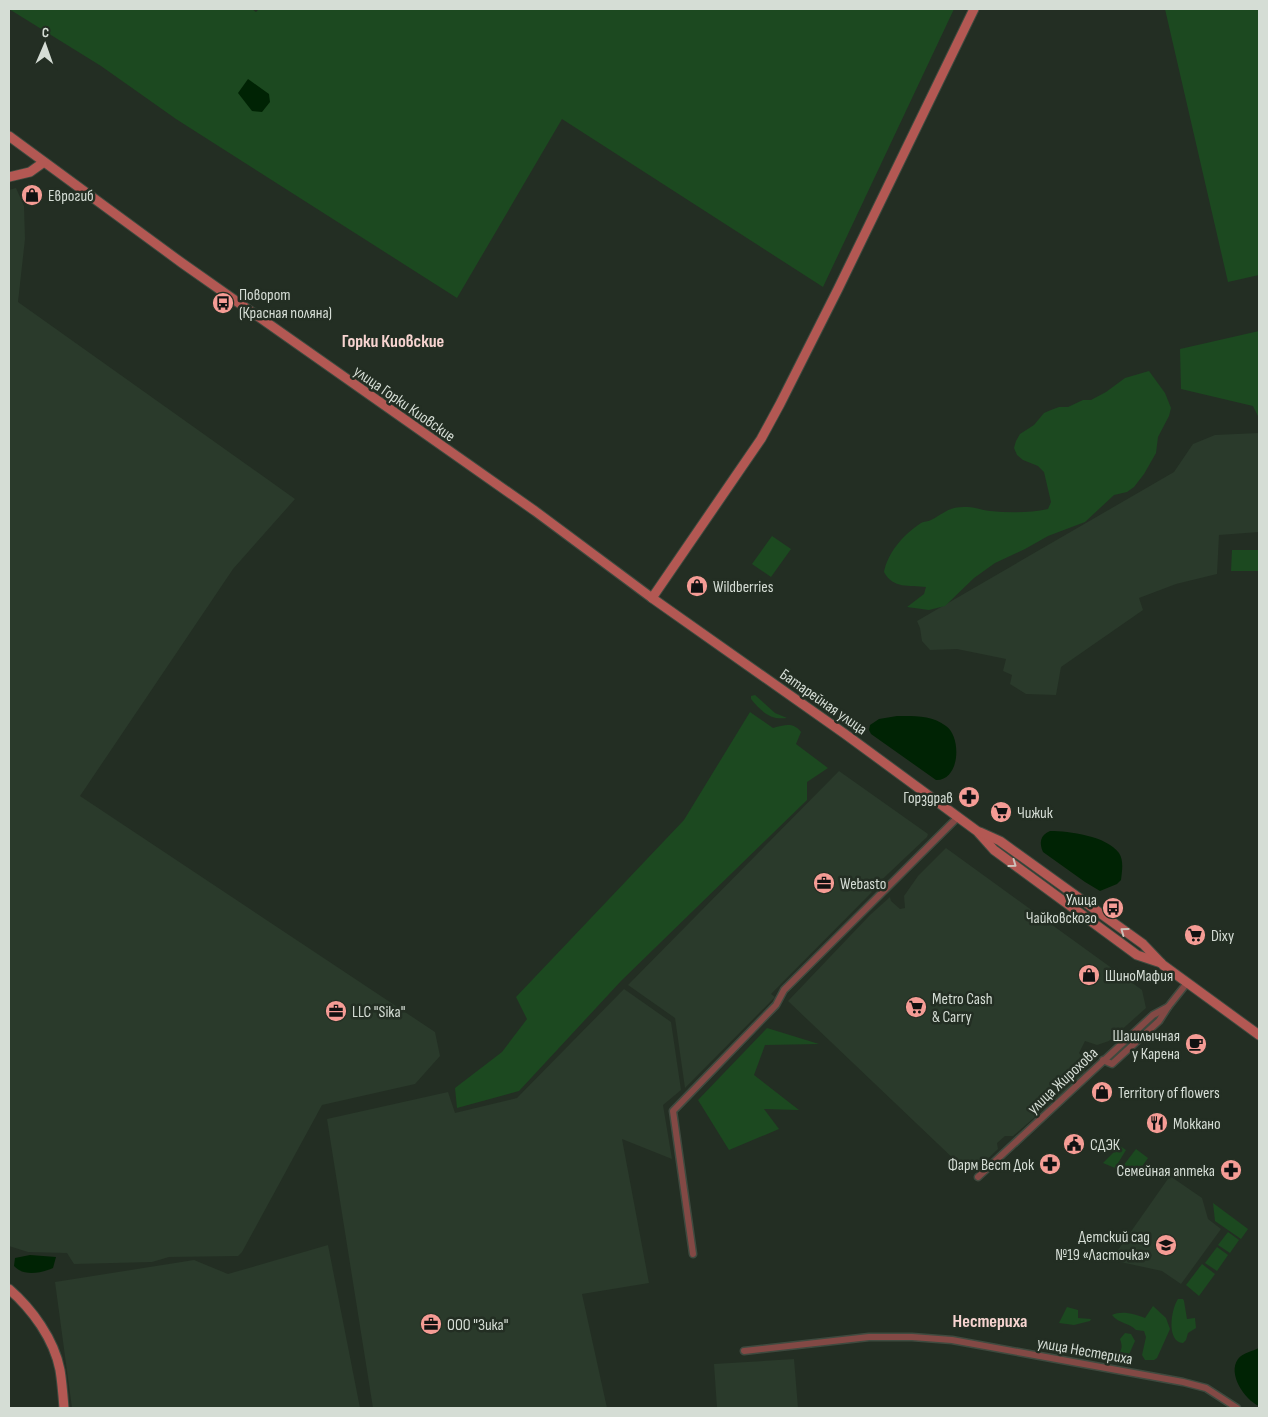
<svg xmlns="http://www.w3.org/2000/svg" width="1268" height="1417" font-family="'Sofia Sans Condensed',sans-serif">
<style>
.built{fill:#2a3a2b}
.green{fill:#1c4920}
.water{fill:#002304}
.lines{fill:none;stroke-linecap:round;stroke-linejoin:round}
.street-casing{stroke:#3f4a3f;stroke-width:9}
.secondary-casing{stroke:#3f4a3f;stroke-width:11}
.street{stroke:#834945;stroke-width:6}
.secondary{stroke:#b35853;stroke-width:9}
.oneway{stroke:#cec2bb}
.labels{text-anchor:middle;stroke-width:5;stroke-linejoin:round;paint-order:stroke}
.poi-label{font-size:16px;fill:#d5ddd5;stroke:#232e23;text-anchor:start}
.street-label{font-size:16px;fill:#d5ddd5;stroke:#232e23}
.neighbourhood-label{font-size:18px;font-weight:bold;fill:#f7d4d0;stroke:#232e23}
</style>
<rect width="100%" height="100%" fill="#232e23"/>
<g class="built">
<polygon points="16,188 24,206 25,239 18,302 295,499 233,569 80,796 435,1032 440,1056 415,1084 322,1105 242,1252 238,1256 169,1257 152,1262 74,1264 67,1253 28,1252 9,1246 9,190"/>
<polygon points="1259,433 1259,532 1219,535 1217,574 1176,584 1139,598 1143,610 1061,667 1056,695 1026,694 1010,684 1012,675 1003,671 1006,659 957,649 930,650 922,641 920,628 917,621 1174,472 1193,444 1215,435"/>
<polygon points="839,771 928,834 927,837 871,890 872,892 771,994 775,997 685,1088 675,1018 628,985"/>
<polygon points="946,848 1142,990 1146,1008 1109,1041 1097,1045 1085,1041 1079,1053 1086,1062 1085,1072 1082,1076 1013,1136 1005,1136 997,1143 998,1149 979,1167 959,1164 788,1001 870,915 890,897 891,901 900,909 905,908 904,896 918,876"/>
<polygon points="624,989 671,1022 681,1090 663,1105 672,1159 622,1139 649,1283 582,1294 607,1408 373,1408 327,1119 448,1092 455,1113 517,1098"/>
<polygon points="1170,1176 1202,1198 1208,1219 1221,1229 1181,1284 1162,1271 1111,1260"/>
<polygon points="328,1245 360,1408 72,1408 55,1282 194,1260 228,1274"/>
<polygon points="794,1359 798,1408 717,1408 714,1364"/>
</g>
<g class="green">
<polygon points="9,9 252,9 256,12 259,9 954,9 823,287 562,119 457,298 176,119 101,66"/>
<polygon points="1165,9 1259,9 1259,275 1228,282"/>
<polygon points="1259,331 1259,418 1253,406 1181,389 1180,349"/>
<path d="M 1149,371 L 1165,393 L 1171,408 L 1169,416 L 1158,437 L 1156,453 L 1144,474 L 1134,487 L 1127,492 L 1114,495 L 1085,522 L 1048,536 L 1025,549 L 995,563 L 974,578 L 945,606 L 929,610 L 907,607 L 924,594 L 926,587 C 909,585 893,589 884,572 C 888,552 904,534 921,523 C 924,521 928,522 931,520 C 945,513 949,506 967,507 C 974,507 982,510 990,511 C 1009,513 1029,513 1048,509 L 1051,502 L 1044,472 L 1038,466 L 1023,460 L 1017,455 L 1014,448 L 1016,441 L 1020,434 L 1034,425 L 1044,413 L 1051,410 L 1059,407 L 1068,407 L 1083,400 L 1091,400 L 1106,392 L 1125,378 Z"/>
<polygon points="772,536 791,549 771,577 752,564"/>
<polygon points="1232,550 1259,550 1259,571 1231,571"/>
<path d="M 755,695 L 775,713 L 787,718 C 770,720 762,712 751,699 L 751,696 Z"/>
<path d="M 750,712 L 773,728 C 785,725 793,722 801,732 L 796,744 L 828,768 L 807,782 L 807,800 L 621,981 L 519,1091 L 457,1108 L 455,1088 L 502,1052 L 527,1019 L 516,997 L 684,820 Z"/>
<polygon points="767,1028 819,1044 765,1045 754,1075 799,1110 764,1109 779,1129 729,1150 698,1100"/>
<polygon points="1120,1146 1126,1150 1115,1168 1103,1163"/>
<polygon points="1136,1149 1148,1158 1133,1179 1120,1170"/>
<polygon points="1213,1203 1248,1229 1241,1239 1215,1221"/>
<polygon points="1228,1232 1239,1240 1230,1253 1218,1245"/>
<polygon points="1217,1247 1228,1255 1217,1271 1205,1263"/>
<polygon points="1202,1264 1215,1274 1199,1296 1186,1285"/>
<path d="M 1178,1299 L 1183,1299 L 1184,1301 L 1187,1319 L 1195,1318 L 1196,1328 L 1188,1333 L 1186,1340 L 1183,1343 C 1166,1342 1171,1309 1178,1299 Z"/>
<path d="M 1153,1306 L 1166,1318 L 1170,1329 L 1157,1358 L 1154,1360 L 1145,1360 L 1142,1355 L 1146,1337 L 1144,1331 L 1136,1330 C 1130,1323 1119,1324 1112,1315 C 1121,1310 1136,1314 1145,1318 Z"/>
<polygon points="1067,1307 1078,1310 1078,1318 1091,1319 1090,1321 1074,1325 1059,1323"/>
<path d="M 1125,1333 L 1131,1334 L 1135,1341 L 1127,1359 L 1119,1363 L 1111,1361 L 1108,1357 L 1109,1355 L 1118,1354 C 1123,1349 1122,1345 1120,1339 Z"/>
</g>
<g class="water">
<polygon points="248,79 269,94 270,102 262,112 252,111 238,93"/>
<path d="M 897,716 C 914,716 932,715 946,726 C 962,737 960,781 936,780 L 871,734 L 869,730 L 870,725 L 879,719 Z"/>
<path d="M 1050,831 C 1069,831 1107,836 1119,853 C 1124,861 1122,871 1121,880 L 1117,884 L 1100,891 L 1085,882 L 1043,852 C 1039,843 1040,835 1050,831 Z"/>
<path d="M 30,1255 L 56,1257 L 53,1268 C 41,1273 24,1277 14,1266 L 15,1258 Z"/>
<path d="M 1259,1348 L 1259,1406 C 1245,1400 1227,1374 1238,1359 C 1242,1353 1253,1351 1259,1348 Z"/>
</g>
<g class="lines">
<g class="street-casing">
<g id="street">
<polyline points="1103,1060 1112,1064 1159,1021 1168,1007 1187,983"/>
<polyline points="978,1177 1153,1015 1168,1007"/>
<polyline points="693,1254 673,1111 776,1005 784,990 958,817"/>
<polyline points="744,1351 869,1337 912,1337 952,1340 1183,1382 1206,1388 1237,1408"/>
</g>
</g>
<g class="secondary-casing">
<g id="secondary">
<polyline points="9,136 182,263 535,511 652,598 845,734 977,831 994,850 1137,955 1161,963"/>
<polyline points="9,177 30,172 44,162"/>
<polyline points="652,598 761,439 780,404 838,289 974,9"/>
<polyline points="980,832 1000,841 1143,944 1163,965 1259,1035"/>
<path d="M 9,1289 C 32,1309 54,1339 60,1370 C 62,1382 63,1395 64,1408"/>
</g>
</g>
<use href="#street" class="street"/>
<use href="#secondary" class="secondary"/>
</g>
<defs><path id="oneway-chevron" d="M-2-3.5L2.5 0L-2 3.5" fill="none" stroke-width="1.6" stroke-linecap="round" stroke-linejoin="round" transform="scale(1.25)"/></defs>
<g class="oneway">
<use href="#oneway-chevron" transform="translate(1013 864) rotate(36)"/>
<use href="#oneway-chevron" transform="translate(1124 931) rotate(-144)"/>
</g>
<defs>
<g id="shop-disc" transform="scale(1.125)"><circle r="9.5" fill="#f59c95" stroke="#232e23"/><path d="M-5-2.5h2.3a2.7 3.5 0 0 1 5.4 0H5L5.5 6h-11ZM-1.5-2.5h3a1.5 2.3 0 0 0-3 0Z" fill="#111"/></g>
<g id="bus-disc" transform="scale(1.125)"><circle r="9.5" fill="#f59c95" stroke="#232e23"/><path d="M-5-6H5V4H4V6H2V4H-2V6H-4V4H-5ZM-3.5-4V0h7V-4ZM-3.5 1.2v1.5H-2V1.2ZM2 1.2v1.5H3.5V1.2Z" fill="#111"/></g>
<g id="pharmacy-disc" transform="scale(1.125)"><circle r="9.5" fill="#f59c95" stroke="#232e23"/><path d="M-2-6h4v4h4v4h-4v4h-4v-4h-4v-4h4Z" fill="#111"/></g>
<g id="supermarket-disc" transform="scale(1.125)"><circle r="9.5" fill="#f59c95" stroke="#232e23"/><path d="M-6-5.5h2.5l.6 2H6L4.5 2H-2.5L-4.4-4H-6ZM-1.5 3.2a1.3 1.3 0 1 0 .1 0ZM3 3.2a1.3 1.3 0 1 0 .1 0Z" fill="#111"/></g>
<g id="office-disc" transform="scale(1.125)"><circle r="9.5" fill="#f59c95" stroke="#232e23"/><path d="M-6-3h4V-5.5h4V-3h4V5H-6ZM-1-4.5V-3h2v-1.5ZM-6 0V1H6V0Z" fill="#111"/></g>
<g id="cafe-disc" transform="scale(1.125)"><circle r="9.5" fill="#f59c95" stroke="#232e23"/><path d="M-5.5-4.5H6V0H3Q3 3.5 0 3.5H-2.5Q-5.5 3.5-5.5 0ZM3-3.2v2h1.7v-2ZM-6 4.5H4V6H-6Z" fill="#111"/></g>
<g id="restaurant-disc" transform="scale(1.125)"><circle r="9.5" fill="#f59c95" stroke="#232e23"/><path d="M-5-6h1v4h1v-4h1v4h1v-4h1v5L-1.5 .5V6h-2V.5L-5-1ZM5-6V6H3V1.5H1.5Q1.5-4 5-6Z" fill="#111"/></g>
<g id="civic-disc" transform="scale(1.125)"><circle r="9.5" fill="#f59c95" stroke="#232e23"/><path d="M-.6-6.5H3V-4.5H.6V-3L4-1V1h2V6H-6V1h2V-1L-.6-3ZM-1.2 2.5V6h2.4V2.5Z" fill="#111"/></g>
<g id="school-disc" transform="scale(1.125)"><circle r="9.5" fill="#f59c95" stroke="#232e23"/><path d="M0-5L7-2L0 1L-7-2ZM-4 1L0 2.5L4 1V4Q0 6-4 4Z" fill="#111"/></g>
</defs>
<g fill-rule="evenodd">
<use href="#shop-disc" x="32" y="195"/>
<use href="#bus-disc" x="223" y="303"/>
<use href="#shop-disc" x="697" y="586"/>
<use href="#pharmacy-disc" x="969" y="797"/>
<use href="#supermarket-disc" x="1001" y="812"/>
<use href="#office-disc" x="824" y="883"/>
<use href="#bus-disc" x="1113" y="908"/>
<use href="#supermarket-disc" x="1195" y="935"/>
<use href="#shop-disc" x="1089" y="975"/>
<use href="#supermarket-disc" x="916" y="1007"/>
<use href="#office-disc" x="336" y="1011"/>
<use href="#cafe-disc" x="1196" y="1044"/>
<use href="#shop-disc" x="1102" y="1092"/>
<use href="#restaurant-disc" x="1157" y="1123"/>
<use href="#civic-disc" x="1074" y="1144"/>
<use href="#pharmacy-disc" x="1050" y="1164"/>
<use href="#pharmacy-disc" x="1231" y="1170"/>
<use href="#school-disc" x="1166" y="1245"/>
<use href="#office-disc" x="431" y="1324"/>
</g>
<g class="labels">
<g class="poi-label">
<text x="48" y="201">Еврогиб</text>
<text x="239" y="300">Поворот<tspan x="239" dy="18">(Красная поляна)</tspan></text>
<text x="713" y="592">Wildberries</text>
<text x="953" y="803" text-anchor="end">Горздрав</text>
<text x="1017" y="818">Чижик</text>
<text x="840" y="889">Webasto</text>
<text x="1097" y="905" text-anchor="end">Улица<tspan x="1097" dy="18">Чайковского</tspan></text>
<text x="1211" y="941">Dixy</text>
<text x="1105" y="981">ШиноМафия</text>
<text x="932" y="1004">Metro Cash<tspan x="932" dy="18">&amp; Carry</tspan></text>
<text x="352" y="1017">LLC "Sika"</text>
<text x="1180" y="1041" text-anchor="end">Шашлычная<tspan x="1180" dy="18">у Карена</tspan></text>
<text x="1118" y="1098">Territory of flowers</text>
<text x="1173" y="1129">Моккано</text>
<text x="1090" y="1150">СДЭК</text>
<text x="1034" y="1170" text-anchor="end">Фарм Вест Док</text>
<text x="1215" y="1176" text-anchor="end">Семейная аптека</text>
<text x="1150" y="1242" text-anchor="end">Детский сад<tspan x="1150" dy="18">№19 «Ласточка»</tspan></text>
<text x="447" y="1330">ООО "Зика"</text>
</g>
<g class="street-label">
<text transform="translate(405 403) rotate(35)" y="6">улица Горки Киовские</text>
<text transform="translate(824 701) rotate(35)" y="6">Батарейная улица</text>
<text transform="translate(1062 1080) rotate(-43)" y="6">улица Жирохова</text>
<text transform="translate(1085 1350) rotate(10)" y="6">улица Нестериха</text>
</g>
<g class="neighbourhood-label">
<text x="393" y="347">Горки Киовские</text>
<text x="990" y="1327">Нестериха</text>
</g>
</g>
<rect width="1268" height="1417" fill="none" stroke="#d5ddd5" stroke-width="20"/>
<g transform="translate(45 45) rotate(2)" stroke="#232e23" stroke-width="4" paint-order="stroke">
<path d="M0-4L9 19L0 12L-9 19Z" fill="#d5ddd5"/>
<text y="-8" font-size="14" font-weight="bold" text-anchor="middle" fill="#d5ddd5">С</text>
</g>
</svg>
